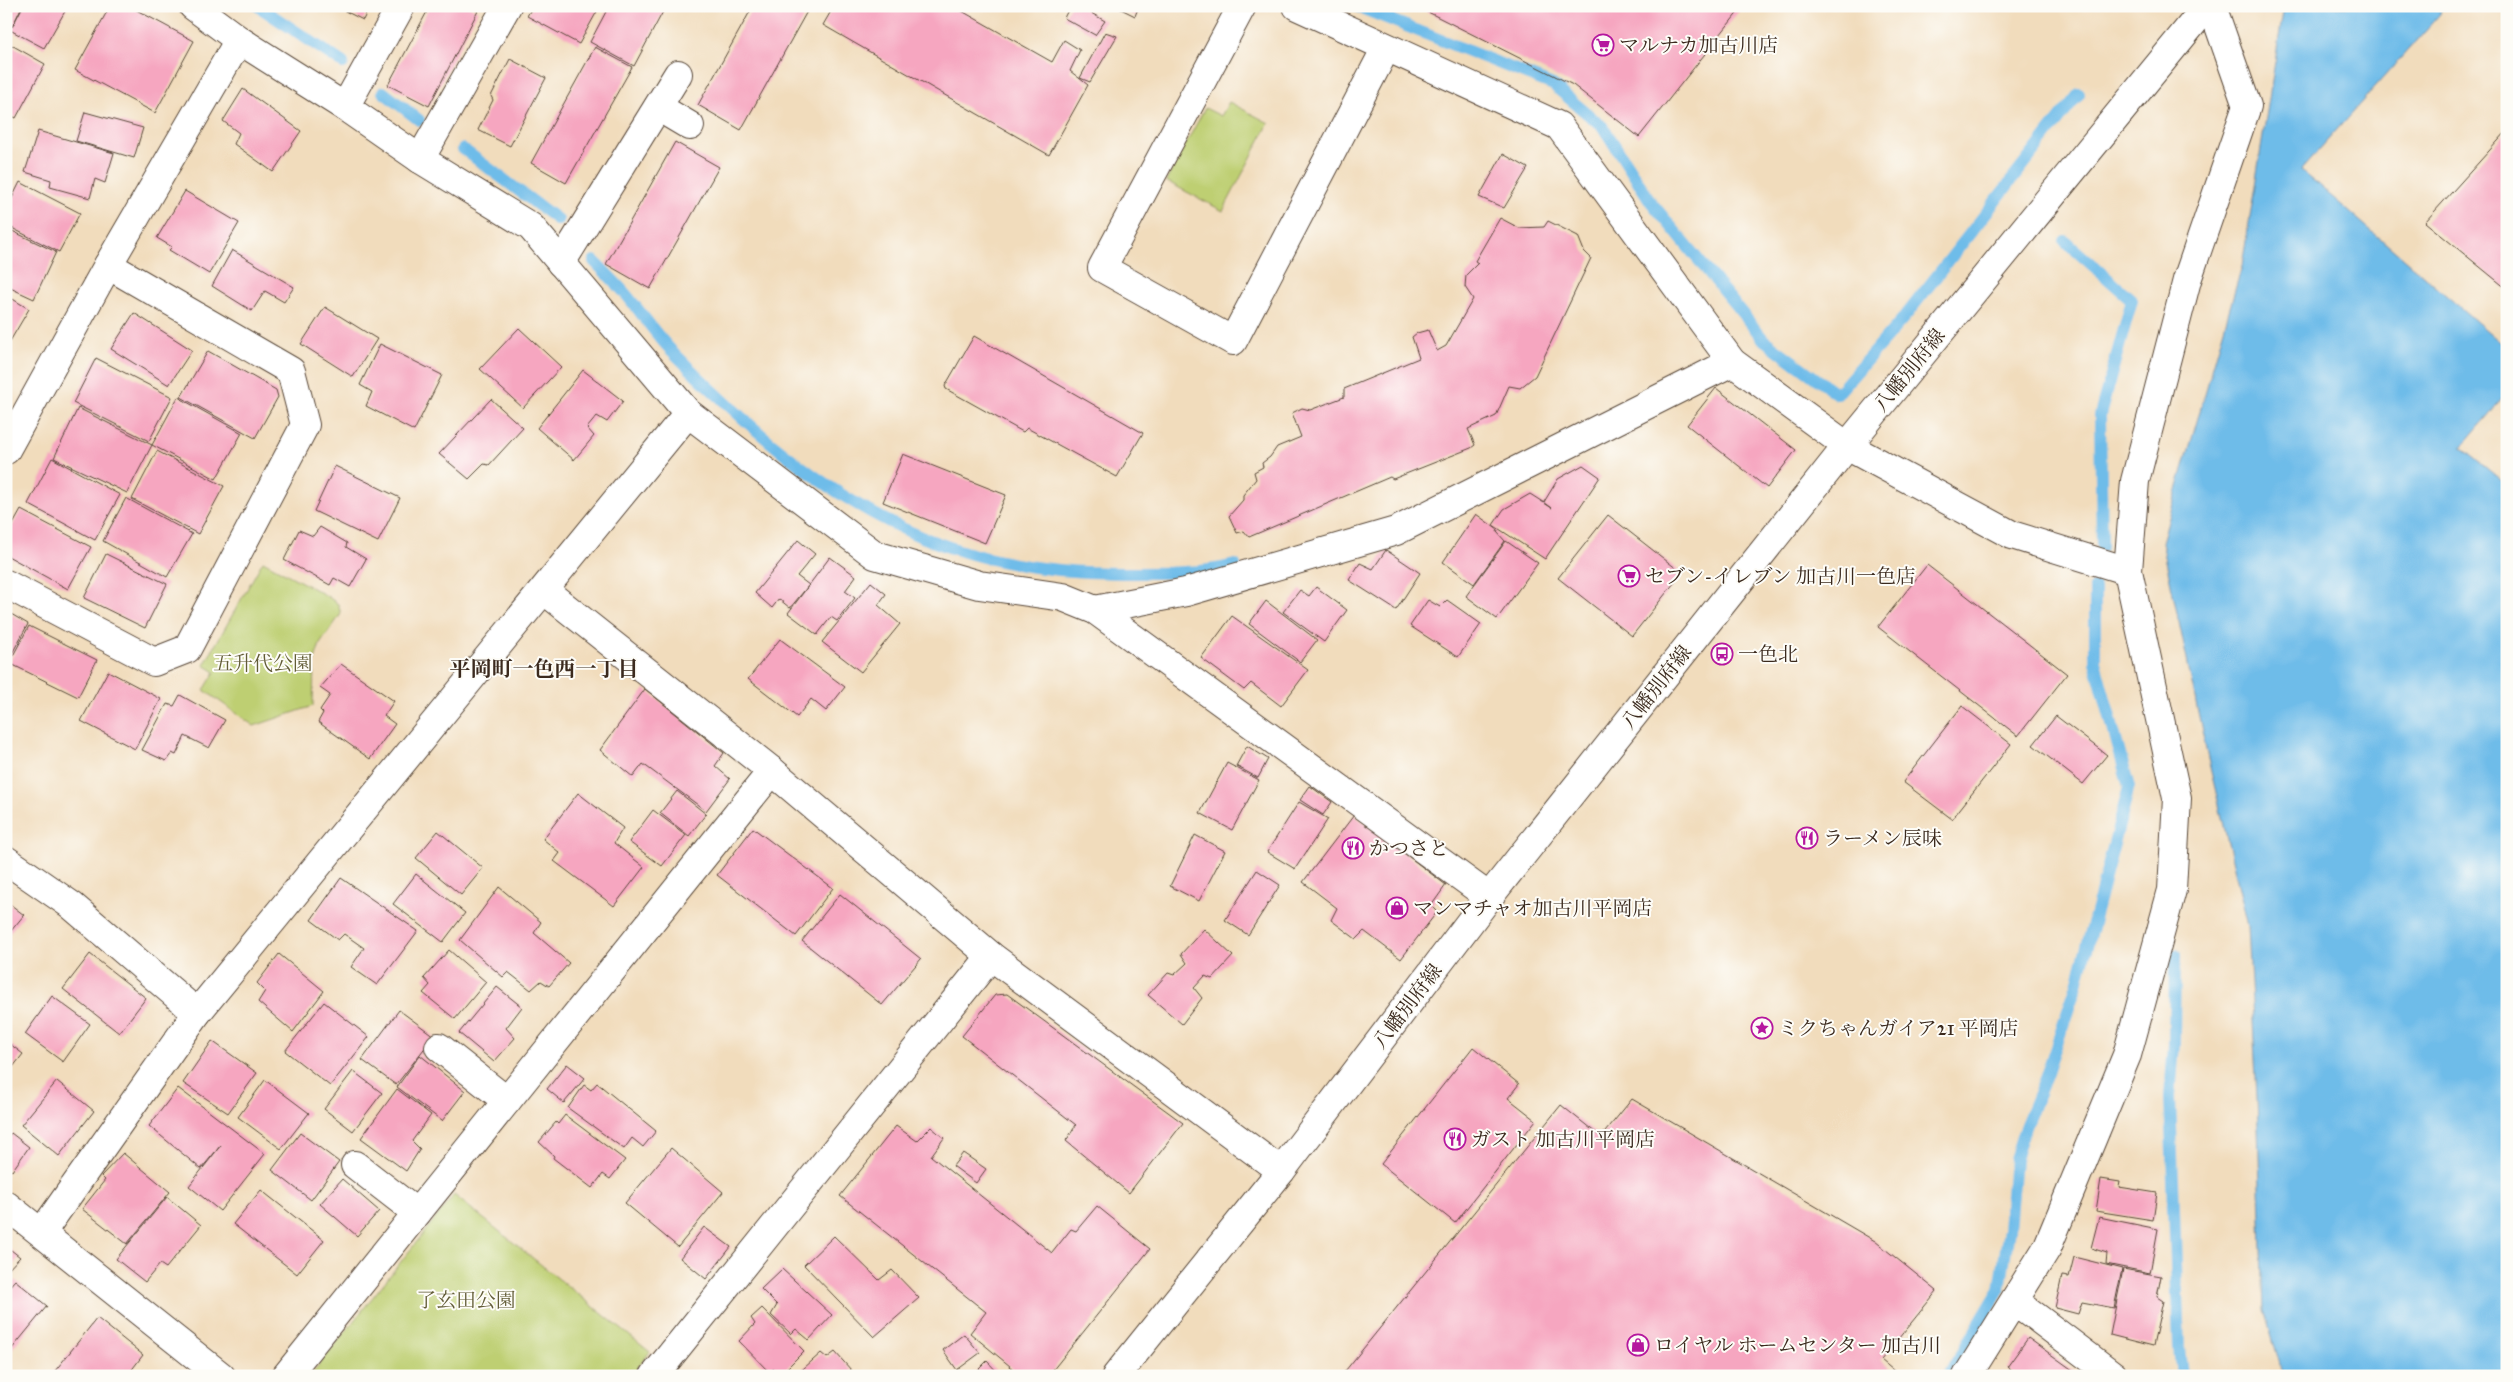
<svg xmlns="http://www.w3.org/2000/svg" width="2513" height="1382" font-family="'IM FELL Great Primer','Noto Serif JP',serif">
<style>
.green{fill:#becf72;stroke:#7c7c48}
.water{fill:#6ebce9;stroke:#547384}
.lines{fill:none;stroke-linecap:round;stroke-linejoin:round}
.stream{stroke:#6ebce9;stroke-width:12}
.building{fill:#f6a6c0}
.street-casing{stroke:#564536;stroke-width:30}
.secondary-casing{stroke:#564536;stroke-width:30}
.street{stroke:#fff;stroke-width:28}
.secondary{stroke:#fff;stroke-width:28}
.labels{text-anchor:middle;stroke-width:4;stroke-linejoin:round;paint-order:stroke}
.poi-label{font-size:20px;fill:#3b2a1e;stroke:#fdfcf7;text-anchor:start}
.street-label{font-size:20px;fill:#3b2a1e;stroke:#fdfcf7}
.park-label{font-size:20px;fill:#625c37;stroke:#fdfcf7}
.neighbourhood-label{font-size:21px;font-weight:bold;fill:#3b2a1e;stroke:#fdfcf7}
</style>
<rect width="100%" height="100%" fill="#fdfcf7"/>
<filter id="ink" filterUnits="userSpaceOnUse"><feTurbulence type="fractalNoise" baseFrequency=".02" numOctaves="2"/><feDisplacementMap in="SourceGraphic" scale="10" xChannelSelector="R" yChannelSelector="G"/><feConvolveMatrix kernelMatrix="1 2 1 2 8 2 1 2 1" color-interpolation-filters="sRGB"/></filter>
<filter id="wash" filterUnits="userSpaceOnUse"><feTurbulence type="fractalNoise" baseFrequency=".0096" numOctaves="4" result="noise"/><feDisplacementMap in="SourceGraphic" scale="20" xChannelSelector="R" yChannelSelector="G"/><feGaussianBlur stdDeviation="1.12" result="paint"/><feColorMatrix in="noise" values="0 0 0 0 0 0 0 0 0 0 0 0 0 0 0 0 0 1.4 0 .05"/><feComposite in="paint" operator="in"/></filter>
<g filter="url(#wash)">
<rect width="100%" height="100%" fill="#f1dcbc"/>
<g class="green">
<polygon points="1229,102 1269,123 1223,211 1166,181 1205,108 1221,116"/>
<polygon points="263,561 327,596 338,604 341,614 320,644 314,662 313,706 254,726 204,690 215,672 204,665"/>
<polygon points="454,1195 650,1352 631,1376 310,1376"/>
</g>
<polygon class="water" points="2284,6 2447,6 2301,170 2507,348 2507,393 2461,447 2507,485 2507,1376 2283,1376 2264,1310 2257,1097 2248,926 2208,759 2162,542 2242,266"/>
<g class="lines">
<g class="stream">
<polyline points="258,6 343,63"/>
<polyline points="1356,6 1553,85 1603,127 1651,202 1764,340 1837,394 1907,314 2079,94"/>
<polyline points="383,92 419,120"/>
<polyline points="463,149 558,220"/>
<polyline points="2065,241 2132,300 2100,415 2102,546"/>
<path d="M 594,261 C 604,271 614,281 623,291 C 640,310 653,332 671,350 C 740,419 816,489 906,530 C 973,561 1048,573 1122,573 C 1159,573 1199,574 1235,565"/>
<polyline points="2175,955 2174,1044 2170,1097 2179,1347 2182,1376"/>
<polyline points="1948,1376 2000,1289 2009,1229 2015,1159 2025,1127 2046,1076 2077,984 2129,787 2095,662 2095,588"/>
</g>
</g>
<g id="blocks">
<g class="building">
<polygon points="6,6 22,6 12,27 23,6 68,6 44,48 10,30 8,34 6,33"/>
<polygon points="110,6 129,6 194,41 155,113 75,70"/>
<polygon points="335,6 370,6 363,20"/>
<polygon points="430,6 469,6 478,11 429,106 388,85"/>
<polygon points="533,6 600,6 579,44 527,16"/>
<polygon points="609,6 666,6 634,66 590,42"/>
<polygon points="753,6 810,6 741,130 698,105"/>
<polygon points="834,6 953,6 1052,62 1064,40 1080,50 1070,71 1088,85 1049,155 823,25"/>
<polygon points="1070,6 1079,6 1105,21 1095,35 1064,18"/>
<polygon points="1115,6 1139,6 1135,16"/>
<polygon points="1416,6 1743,6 1639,137 1573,85"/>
<polygon points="1105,32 1117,36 1090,82 1080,78"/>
<polygon points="8,43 45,64 16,118 6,113 6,47"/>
<polygon points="595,47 632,67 566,183 531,163"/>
<polygon points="510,59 546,78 510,146 478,130 493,100 491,96"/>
<polygon points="243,89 301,131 273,172 234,144 239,133 223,121"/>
<polygon points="85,112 143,128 134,158 76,141"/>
<polygon points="38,131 114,153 105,183 95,179 90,198 50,187 51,180 25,172"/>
<polygon points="2507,131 2507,289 2425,222"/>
<polygon points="675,142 719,167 650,289 606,264"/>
<polygon points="1503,154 1528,168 1504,208 1479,197"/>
<polygon points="20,182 80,213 59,252 6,225 6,210"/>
<polygon points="185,191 239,223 209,274 169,250 172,247 157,238"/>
<polygon points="1500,218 1519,228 1544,227 1548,221 1578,236 1584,251 1591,258 1535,376 1520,388 1509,386 1496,416 1468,429 1475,445 1471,448 1393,479 1390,477 1249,537 1244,531 1237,533 1229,516 1243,500 1243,495 1256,479 1254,472 1263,467 1262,463 1270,457 1277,447 1301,437 1292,413 1302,408 1310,410 1344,397 1344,389 1419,358 1412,337 1417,333 1428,330 1437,351 1446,346 1473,299 1465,287 1466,275 1478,263 1475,261"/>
<polygon points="6,228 56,252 34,299 6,286"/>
<polygon points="232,250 294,287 284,302 265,291 252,311 212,286"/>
<polygon points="6,295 29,309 6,348"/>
<polygon points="325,307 377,339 353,377 301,344"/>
<polygon points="134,313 192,350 169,385 111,349"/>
<polygon points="519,328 561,367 523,408 480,369"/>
<polygon points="974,336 1143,433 1117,477 1027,428 1023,432 946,389 945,386"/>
<polygon points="380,344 442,375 414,431 366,406 372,392 360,385"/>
<polygon points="208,351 276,390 278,397 255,438 181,397"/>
<polygon points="96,358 172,397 149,441 73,403"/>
<polygon points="583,370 623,401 607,422 597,416 587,428 594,436 574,460 537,428"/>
<polygon points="1716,388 1796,450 1767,488 1687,425"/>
<polygon points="178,397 242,433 216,479 152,445"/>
<polygon points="491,399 523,428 489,465 484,464 469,479 439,454"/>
<polygon points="78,408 152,445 127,493 54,458"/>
<polygon points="157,451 224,486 198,534 132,499"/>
<polygon points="903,454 1006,495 985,543 883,502"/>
<polygon points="52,458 120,495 95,540 28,504"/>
<polygon points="1583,465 1600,477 1545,559 1493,525 1504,509 1530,494 1552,508 1544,502 1558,479"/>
<polygon points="335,466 400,498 378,542 314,511"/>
<polygon points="126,498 192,534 167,577 103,541"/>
<polygon points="21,510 91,547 68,589 6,555 6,537"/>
<polygon points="1476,514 1498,530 1497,532 1505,541 1474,584 1443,562"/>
<polygon points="1608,515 1682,573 1632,636 1558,578"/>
<polygon points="320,527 347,543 346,547 366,559 350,587 334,578 330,585 284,560 299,530 313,536"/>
<polygon points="798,540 815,554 797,576 809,585 790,608 779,599 772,608 755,593"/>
<polygon points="1506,541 1538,563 1497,619 1466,596"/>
<polygon points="1386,550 1420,573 1396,610 1349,580 1360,563 1373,569"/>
<polygon points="106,554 167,584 145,628 84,598"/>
<polygon points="830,557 856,576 845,591 855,598 837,621 831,617 817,635 788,613"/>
<polygon points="1927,565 2067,674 2018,736 1878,627"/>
<polygon points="871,582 886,594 878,605 900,624 861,672 822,642"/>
<polygon points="1316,587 1347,610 1324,642 1283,612 1300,590 1309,596"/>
<polygon points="1428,600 1440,607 1447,600 1481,624 1458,657 1410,626"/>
<polygon points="1266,601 1317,640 1300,662 1249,624"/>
<polygon points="6,611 28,624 9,659 6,658"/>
<polygon points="1232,616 1308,670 1281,706 1251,683 1244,690 1201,658"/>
<polygon points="29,626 97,660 78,697 9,663"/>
<polygon points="780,639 845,687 826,711 811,699 797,717 748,679"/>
<polygon points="341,664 394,701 384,716 395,724 370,759 318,722 323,713 320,710 330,695 320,688"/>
<polygon points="108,671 161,699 135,749 81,721"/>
<polygon points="645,689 724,753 715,766 730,779 706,811 643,764 633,777 600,750"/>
<polygon points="180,695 225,720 209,748 185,736 176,755 172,753 166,761 142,750 167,704 174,706"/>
<polygon points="1962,706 2011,744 1952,819 1903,782"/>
<polygon points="2056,716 2107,755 2083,784 2033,745"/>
<polygon points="1247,746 1268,759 1258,778 1236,766"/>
<polygon points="1227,763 1259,780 1232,830 1200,813"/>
<polygon points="1310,786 1332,802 1323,815 1300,800"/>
<polygon points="677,791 706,814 689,836 660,813"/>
<polygon points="578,793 623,828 614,843 644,867 614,906 554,861 560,853 543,839"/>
<polygon points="1299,802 1328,819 1295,869 1267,852"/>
<polygon points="653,810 686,835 662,866 629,842"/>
<polygon points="1354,815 1446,885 1431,906 1437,912 1401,959 1364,931 1356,939 1331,920 1337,908 1303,882"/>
<polygon points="753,828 833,888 796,936 717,875"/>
<polygon points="438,831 483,868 461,895 416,858"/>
<polygon points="1195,835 1225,851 1199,901 1170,886"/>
<polygon points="1257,870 1280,885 1248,935 1225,920"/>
<polygon points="416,874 465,913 443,942 393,904"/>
<polygon points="341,878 418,931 377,985 351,967 364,948 344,934 338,940 311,920"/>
<polygon points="499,887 541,922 534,933 569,963 549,986 541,981 531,990 508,972 503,977 460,940"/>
<polygon points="840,894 921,959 882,1005 802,941"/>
<polygon points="6,901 24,915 6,937"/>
<polygon points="1204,929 1233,956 1212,979 1205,976 1194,988 1202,998 1182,1024 1148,995 1168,973 1174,975 1187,963 1181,954"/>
<polygon points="449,950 486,982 455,1019 423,993 430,985 424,978"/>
<polygon points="90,954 146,998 119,1033 63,989"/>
<polygon points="279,954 324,991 293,1032 258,1002 265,991 257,983"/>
<polygon points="497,987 522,1007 506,1028 515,1038 494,1062 459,1033"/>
<polygon points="1007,994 1183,1123 1129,1193 1066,1141 1076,1125 962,1036 995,995"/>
<polygon points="52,996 90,1024 63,1062 25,1034"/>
<polygon points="324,1002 369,1037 330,1086 285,1051"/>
<polygon points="399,1010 434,1036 396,1085 362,1060"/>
<polygon points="6,1041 23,1054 6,1076"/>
<polygon points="212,1041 257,1073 228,1113 183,1083"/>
<polygon points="1473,1047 1519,1084 1508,1098 1536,1120 1455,1223 1381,1164"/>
<polygon points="420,1055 465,1091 442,1121 397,1087"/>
<polygon points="567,1064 585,1078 564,1103 547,1089"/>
<polygon points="353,1071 382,1093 353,1131 324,1109"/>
<polygon points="265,1080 309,1113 281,1149 238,1117"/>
<polygon points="57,1081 94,1111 59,1156 21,1125"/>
<polygon points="597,1083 656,1131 643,1147 632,1138 624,1149 568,1108 584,1085 591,1090"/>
<polygon points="178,1088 265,1154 220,1211 189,1186 221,1145 201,1169 149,1126"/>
<polygon points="397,1089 431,1115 412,1141 420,1149 406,1171 361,1138"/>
<polygon points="1632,1099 1875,1241 1937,1291 1881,1360 1900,1376 1341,1376 1561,1105 1601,1137"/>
<polygon points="565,1115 625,1160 610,1179 603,1174 592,1188 553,1158 554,1156 539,1142 556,1122 558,1124"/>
<polygon points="896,1126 917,1141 931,1127 944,1138 931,1156 1052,1253 1071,1229 1076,1231 1097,1206 1150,1249 1048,1376 1022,1376 970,1333 986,1312 840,1196"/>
<polygon points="11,1133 29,1147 12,1171 6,1167 6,1139"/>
<polygon points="300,1133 339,1162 311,1200 272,1170"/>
<polygon points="671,1148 723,1192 678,1247 625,1203"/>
<polygon points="123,1153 170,1192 127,1244 82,1209 105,1180 101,1176"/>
<polygon points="963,1153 986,1169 976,1183 953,1166"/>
<polygon points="342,1179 379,1211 357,1236 320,1204"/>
<polygon points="2101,1179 2120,1182 2119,1187 2157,1193 2153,1220 2096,1211"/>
<polygon points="261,1190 324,1240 297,1274 233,1224"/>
<polygon points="167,1197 201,1225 166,1268 160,1264 145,1282 116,1259"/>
<polygon points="2099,1217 2158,1229 2150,1273 2106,1264 2107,1253 2091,1248"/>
<polygon points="704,1227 731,1247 706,1279 680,1258"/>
<polygon points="834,1236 879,1280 892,1270 919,1298 874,1337 804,1265"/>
<polygon points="6,1246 20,1257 6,1272"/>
<polygon points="2074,1257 2122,1269 2114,1308 2082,1302 2078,1314 2055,1308 2062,1276 2069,1277"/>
<polygon points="782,1269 832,1315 809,1340 796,1329 791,1334 771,1315 777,1305 761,1289"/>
<polygon points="2123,1269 2161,1276 2157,1297 2163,1301 2153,1346 2110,1335"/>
<polygon points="15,1280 47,1306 6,1356 6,1290"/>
<polygon points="762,1308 804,1351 781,1374 774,1369 769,1372 739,1341 755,1324 751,1318"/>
<polygon points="97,1318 143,1355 127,1376 51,1376"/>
<polygon points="964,1334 980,1353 957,1370 943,1350"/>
<polygon points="2028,1338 2081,1376 2018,1376 2007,1367"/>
<polygon points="835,1352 852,1371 848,1376 795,1376 821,1353 827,1358"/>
<polygon points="987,1361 1001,1376 972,1376"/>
</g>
</g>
</g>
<g filter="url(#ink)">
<use href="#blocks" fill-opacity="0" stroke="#564536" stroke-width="1"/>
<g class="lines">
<g class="street-casing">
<g id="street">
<polyline points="193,6 239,40 345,107 420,159 531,227 688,413 875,555 979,585 1063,597 1095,610 1489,897"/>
<polyline points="1242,6 1102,268 1233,341 1386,48"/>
<polyline points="1297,6 1559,126 1732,362 1847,446 2012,535 2128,571"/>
<polyline points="345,107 401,6"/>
<polyline points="658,107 690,126"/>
<polyline points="420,159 507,6"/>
<polyline points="561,263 678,74"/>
<polyline points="6,450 108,265 239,40"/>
<polyline points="6,584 154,662 187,649 305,425 291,371 108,265"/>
<polyline points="545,591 772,771 991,956 1281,1171"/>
<polyline points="1095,610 1186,592 1396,531 1732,362"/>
<polyline points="6,860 71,905 197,1013"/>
<polyline points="439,1047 507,1101"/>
<polyline points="355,1165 417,1213"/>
<polyline points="6,1205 221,1376"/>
<polyline points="42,1232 197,1013 688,413"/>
<polyline points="2015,1301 2114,1376"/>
<polyline points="286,1376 772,771"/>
<polyline points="654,1376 991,956"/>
<polyline points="1967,1376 2047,1248 2127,1055 2172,890 2177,798 2128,571 2135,481 2187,280 2247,106 2212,6"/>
</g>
</g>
<g class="secondary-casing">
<polyline id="secondary" points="1116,1376 1281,1171 1489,897 1847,446 2207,6"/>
</g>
<use href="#street" class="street"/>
<use href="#secondary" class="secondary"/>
</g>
</g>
<defs>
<g id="supermarket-ring" transform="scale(1.125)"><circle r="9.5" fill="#fdfcf7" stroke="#b5179e" stroke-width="1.5"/><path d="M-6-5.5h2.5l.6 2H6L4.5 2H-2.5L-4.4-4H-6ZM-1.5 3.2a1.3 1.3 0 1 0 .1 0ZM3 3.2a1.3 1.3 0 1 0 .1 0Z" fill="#b5179e"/></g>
<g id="bus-ring" transform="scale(1.125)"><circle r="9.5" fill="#fdfcf7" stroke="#b5179e" stroke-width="1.5"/><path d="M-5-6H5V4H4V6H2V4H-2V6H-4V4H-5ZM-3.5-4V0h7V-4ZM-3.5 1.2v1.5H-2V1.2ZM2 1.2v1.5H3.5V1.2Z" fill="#b5179e"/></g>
<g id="restaurant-ring" transform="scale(1.125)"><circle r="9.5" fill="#fdfcf7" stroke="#b5179e" stroke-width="1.5"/><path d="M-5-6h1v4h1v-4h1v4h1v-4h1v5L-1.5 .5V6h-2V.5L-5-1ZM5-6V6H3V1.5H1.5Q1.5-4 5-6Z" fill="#b5179e"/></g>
<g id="shop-ring" transform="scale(1.125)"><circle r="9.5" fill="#fdfcf7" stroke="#b5179e" stroke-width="1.5"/><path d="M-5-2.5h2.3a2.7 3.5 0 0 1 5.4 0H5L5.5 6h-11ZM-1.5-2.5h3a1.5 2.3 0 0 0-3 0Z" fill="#b5179e"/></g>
<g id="sight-ring" transform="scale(1.125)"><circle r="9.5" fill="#fdfcf7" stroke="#b5179e" stroke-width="1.5"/><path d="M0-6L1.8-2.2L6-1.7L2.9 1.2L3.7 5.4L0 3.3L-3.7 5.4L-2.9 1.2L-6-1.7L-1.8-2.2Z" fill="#b5179e"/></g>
</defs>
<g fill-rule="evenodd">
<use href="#supermarket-ring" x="1603" y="45"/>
<use href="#supermarket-ring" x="1629" y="576"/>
<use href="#bus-ring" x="1722" y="654"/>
<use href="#restaurant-ring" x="1807" y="838"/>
<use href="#restaurant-ring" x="1353" y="848"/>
<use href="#shop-ring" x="1397" y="908"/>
<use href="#sight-ring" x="1762" y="1028"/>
<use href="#restaurant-ring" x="1455" y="1139"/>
<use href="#shop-ring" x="1638" y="1345"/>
</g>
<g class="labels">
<g class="poi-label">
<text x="1619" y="52">マルナカ加古川店</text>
<text x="1645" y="583">セブン-イレブン 加古川一色店</text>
<text x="1738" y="661">一色北</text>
<text x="1823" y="845">ラーメン辰味</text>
<text x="1369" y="855">かつさと</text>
<text x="1413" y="915">マンマチャオ加古川平岡店</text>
<text x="1778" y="1035">ミクちゃんガイア21 平岡店</text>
<text x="1471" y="1146">ガスト 加古川平岡店</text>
<text x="1654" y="1352">ロイヤル ホームセンター 加古川</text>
</g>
<g class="street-label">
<text transform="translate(1909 370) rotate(-51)" y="7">八幡別府線</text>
<text transform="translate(1656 687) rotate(-52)" y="7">八幡別府線</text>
<text transform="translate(1407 1006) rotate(-53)" y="7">八幡別府線</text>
</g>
<g class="park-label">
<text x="263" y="670">五升代公園</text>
<text x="466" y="1307">了玄田公園</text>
</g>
<g class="neighbourhood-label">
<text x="544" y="676">平岡町一色西一丁目</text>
</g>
</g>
<rect width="2513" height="1382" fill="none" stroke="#fdfcf7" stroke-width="25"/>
</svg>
